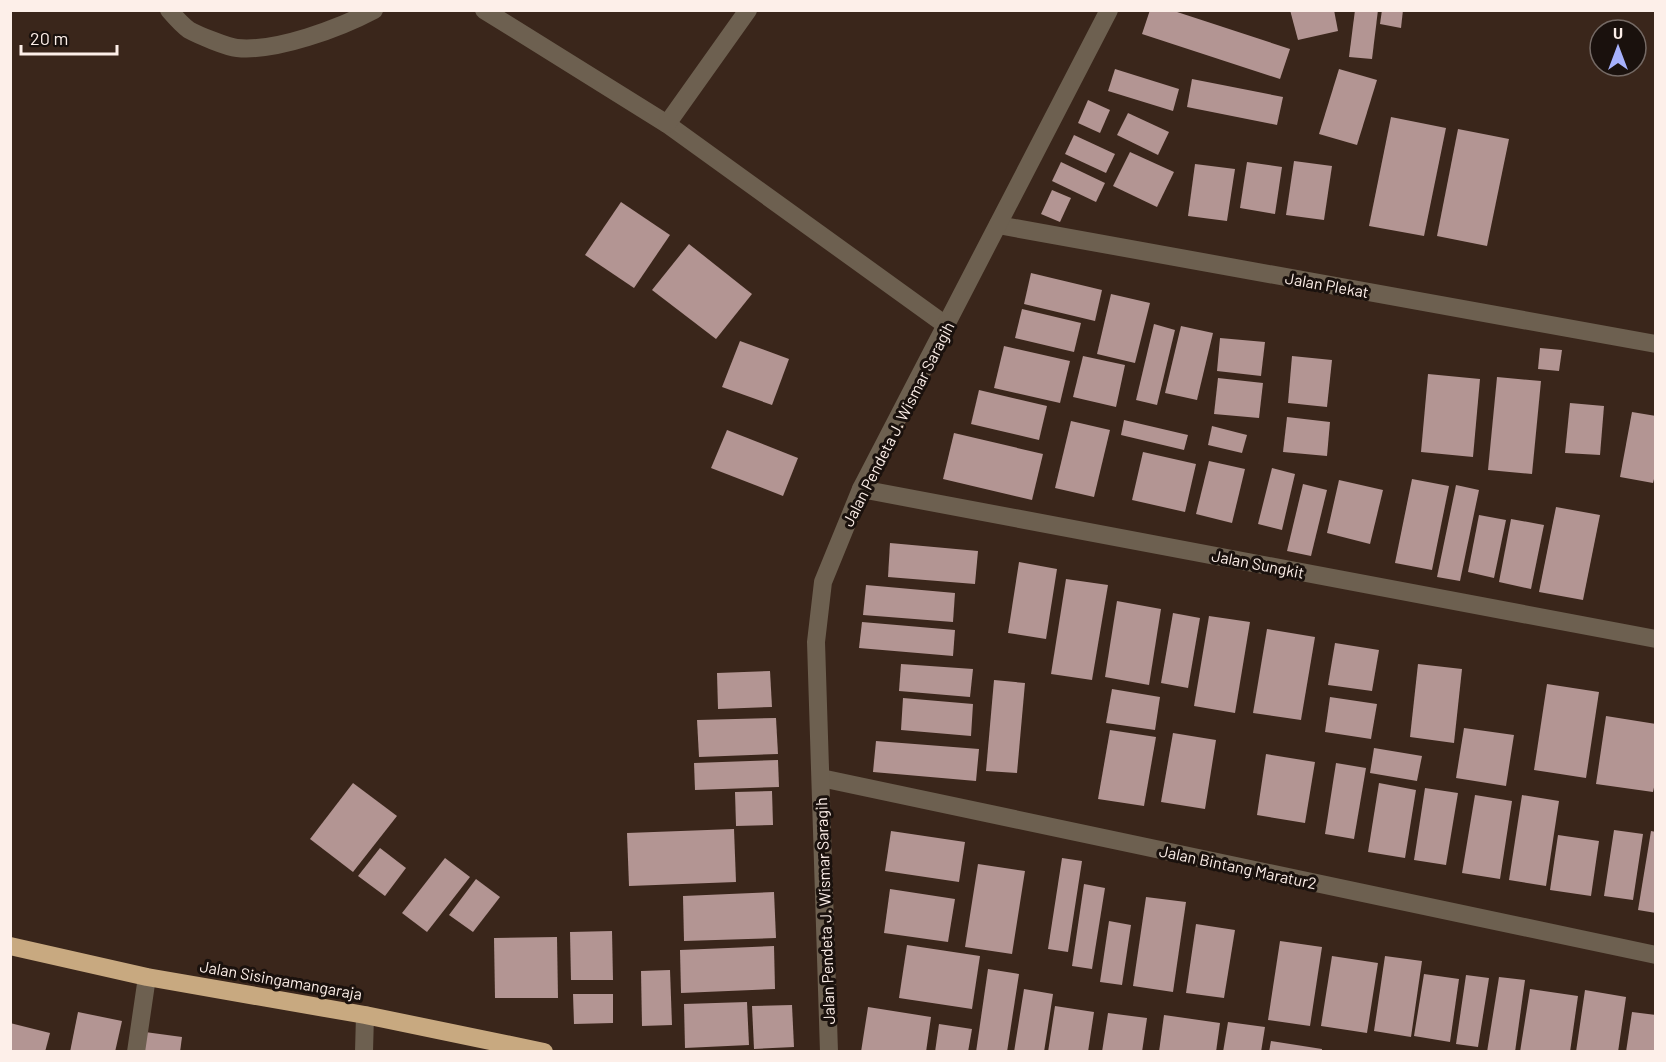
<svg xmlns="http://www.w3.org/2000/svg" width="1666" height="1062" font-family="Barlow,sans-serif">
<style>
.building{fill:#b39593}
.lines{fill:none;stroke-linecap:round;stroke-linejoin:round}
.minor{stroke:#6d6050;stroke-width:18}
.highway{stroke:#c8a980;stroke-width:18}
.labels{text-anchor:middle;stroke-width:6;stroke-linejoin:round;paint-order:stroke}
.street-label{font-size:16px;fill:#fdefe9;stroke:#1a110d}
</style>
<rect width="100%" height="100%" fill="#3a261b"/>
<g class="building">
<polygon points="1150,10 1171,10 1290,49 1280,79 1142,34"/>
<polygon points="1290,10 1334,10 1338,31 1298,40"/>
<polygon points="1355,10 1378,10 1372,59 1349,57"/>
<polygon points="1382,10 1403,10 1401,28 1380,24"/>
<polygon points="1115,69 1179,89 1173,111 1108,91"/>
<polygon points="1339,69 1377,80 1357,145 1319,134"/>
<polygon points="1192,79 1283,97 1277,125 1187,107"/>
<polygon points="1088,100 1110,110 1100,133 1078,123"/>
<polygon points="1128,113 1169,132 1158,155 1117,135"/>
<polygon points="1391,117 1446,128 1424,236 1369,226"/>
<polygon points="1458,129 1509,139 1487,246 1437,236"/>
<polygon points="1074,135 1115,154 1106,173 1065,154"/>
<polygon points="1130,152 1174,172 1157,207 1113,186"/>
<polygon points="1294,161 1332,166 1324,220 1286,215"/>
<polygon points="1061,162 1105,183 1096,202 1052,181"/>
<polygon points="1247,162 1282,167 1275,214 1240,208"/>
<polygon points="1195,164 1235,169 1227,221 1188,216"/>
<polygon points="1052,190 1071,198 1060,222 1041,214"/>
<polygon points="621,202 670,235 634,288 585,255"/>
<polygon points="689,244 752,294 716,339 652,290"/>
<polygon points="1031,273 1102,290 1095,321 1024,304"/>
<polygon points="1111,294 1150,303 1135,363 1097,354"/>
<polygon points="1022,309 1081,323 1074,352 1015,338"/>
<polygon points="1154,324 1175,330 1157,405 1136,400"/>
<polygon points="1181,326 1213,333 1197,400 1165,393"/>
<polygon points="1220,338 1265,342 1261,376 1217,371"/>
<polygon points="740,341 789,359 772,405 722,387"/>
<polygon points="1004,346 1070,361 1060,403 994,388"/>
<polygon points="1540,348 1562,350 1559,371 1538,369"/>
<polygon points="1083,356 1125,365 1116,407 1073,397"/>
<polygon points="1292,356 1332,360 1327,407 1288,403"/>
<polygon points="1428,374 1480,379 1473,457 1421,452"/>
<polygon points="1497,377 1541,381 1532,474 1488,470"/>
<polygon points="1218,378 1263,383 1259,418 1214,414"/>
<polygon points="979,390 1047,406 1039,440 971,424"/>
<polygon points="1570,403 1604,406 1600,455 1565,453"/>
<polygon points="1632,412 1656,416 1656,471 1653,483 1620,477"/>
<polygon points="1287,417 1330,422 1327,456 1283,452"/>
<polygon points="1124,420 1188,435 1184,450 1121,435"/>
<polygon points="1071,421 1110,430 1094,497 1055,488"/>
<polygon points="1212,426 1247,435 1242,453 1208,445"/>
<polygon points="727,430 798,458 783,496 711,468"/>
<polygon points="954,433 1043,454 1032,500 943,479"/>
<polygon points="1143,452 1196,464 1185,512 1132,500"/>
<polygon points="1209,461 1245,469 1232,523 1196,514"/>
<polygon points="1272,468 1295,474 1282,530 1258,524"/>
<polygon points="1412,479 1449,486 1432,570 1395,563"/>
<polygon points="1339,480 1383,490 1370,544 1327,533"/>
<polygon points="1303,484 1327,490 1311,556 1287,551"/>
<polygon points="1456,485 1479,490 1460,581 1437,577"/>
<polygon points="1556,507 1600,515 1583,600 1539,592"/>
<polygon points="1479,515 1506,520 1494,578 1468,572"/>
<polygon points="1511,519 1544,525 1531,589 1499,582"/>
<polygon points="890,543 978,551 975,584 888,577"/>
<polygon points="1019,562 1057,569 1046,639 1008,633"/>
<polygon points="1066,579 1108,585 1092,680 1051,674"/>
<polygon points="866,585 955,593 953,622 863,615"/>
<polygon points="1117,601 1161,609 1149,685 1105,677"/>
<polygon points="1173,613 1200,618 1188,688 1161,683"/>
<polygon points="1209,616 1250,622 1235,713 1194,706"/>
<polygon points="862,622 955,630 953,656 859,648"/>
<polygon points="1267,629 1315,637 1301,720 1253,713"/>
<polygon points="1335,643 1379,650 1372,691 1328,685"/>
<polygon points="901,664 973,669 970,697 899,691"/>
<polygon points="1418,664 1462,669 1454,743 1410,737"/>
<polygon points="770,671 772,707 718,709 717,673"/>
<polygon points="994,680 1025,683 1017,773 986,771"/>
<polygon points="1547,684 1599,692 1586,778 1534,770"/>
<polygon points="1112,689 1160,697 1155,730 1106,723"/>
<polygon points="1330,697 1377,704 1371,739 1325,732"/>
<polygon points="903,698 973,704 971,736 901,730"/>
<polygon points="1606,716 1656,724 1656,778 1653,792 1596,784"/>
<polygon points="776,718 778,754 699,757 697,720"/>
<polygon points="1464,728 1514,735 1506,786 1456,778"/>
<polygon points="1110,730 1156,737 1144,806 1098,799"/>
<polygon points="1173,733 1216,740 1205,809 1161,802"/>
<polygon points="876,741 979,749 976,781 873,772"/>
<polygon points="1374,748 1422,756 1417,781 1370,773"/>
<polygon points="1266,754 1315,762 1305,823 1257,815"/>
<polygon points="778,760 779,787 695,790 694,763"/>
<polygon points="1336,763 1366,768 1354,839 1325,834"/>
<polygon points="353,783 397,816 353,872 310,839"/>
<polygon points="1379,783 1416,790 1405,858 1368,852"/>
<polygon points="1425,788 1458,793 1446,865 1414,860"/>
<polygon points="772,791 773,825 736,826 735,792"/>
<polygon points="1475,795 1512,801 1500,879 1462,873"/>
<polygon points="1522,795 1559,801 1546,886 1509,880"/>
<polygon points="734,829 736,882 629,886 627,833"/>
<polygon points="1614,830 1643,834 1633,900 1604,896"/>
<polygon points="891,831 965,842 959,882 885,871"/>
<polygon points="1651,831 1656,832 1656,913 1638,910"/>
<polygon points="1558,835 1599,841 1591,896 1550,890"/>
<polygon points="380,848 406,868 385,896 358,876"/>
<polygon points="445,858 470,877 427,932 402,913"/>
<polygon points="1062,858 1082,861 1068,952 1048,949"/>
<polygon points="978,864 1025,871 1012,954 965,947"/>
<polygon points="476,879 500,897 473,932 449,915"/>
<polygon points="1084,884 1105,888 1092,969 1072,966"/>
<polygon points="890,889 955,899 948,942 884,933"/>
<polygon points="774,892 776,938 684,941 683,896"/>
<polygon points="1146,897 1186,902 1173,992 1133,986"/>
<polygon points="1109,921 1131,925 1122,985 1100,982"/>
<polygon points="1196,924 1235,930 1224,998 1186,993"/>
<polygon points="612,931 613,980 571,980 570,932"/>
<polygon points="557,937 558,998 495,998 494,938"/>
<polygon points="1280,941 1322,947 1310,1026 1268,1020"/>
<polygon points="907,945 980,956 972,1009 899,998"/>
<polygon points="774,946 775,989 681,993 680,950"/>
<polygon points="1332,956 1378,963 1367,1033 1321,1026"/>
<polygon points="1385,956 1422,961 1411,1037 1374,1031"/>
<polygon points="988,969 1019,974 1007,1052 976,1052"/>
<polygon points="670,970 672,1025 642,1026 641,971"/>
<polygon points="1424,974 1459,979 1450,1042 1414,1036"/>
<polygon points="1466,975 1489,978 1478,1047 1456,1044"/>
<polygon points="1499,977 1525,980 1515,1052 1487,1052"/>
<polygon points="1024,989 1053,994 1044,1052 1014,1052"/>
<polygon points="1530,989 1578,996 1570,1052 1520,1052"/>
<polygon points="1585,990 1626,997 1618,1052 1576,1052"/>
<polygon points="573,994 613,994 613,1023 574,1024"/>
<polygon points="747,1002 749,1045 685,1048 684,1004"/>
<polygon points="792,1005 794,1047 754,1049 752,1006"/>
<polygon points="1055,1006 1094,1012 1088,1052 1048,1052"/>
<polygon points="868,1007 931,1017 926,1052 861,1052"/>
<polygon points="78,1012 122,1021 115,1052 70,1052"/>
<polygon points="1632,1012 1656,1015 1656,1052 1626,1052"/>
<polygon points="1108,1013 1147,1018 1142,1052 1102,1052"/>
<polygon points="1164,1015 1220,1023 1216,1052 1159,1052"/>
<polygon points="1228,1022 1265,1027 1261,1052 1223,1052"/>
<polygon points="10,1023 50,1033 45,1052 10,1052"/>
<polygon points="939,1024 972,1029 968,1052 935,1052"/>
<polygon points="145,1032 182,1037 180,1052 142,1052"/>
<polygon points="1271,1041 1322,1049 1322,1052 1269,1052"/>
</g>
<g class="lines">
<g class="minor">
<path d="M 169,10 C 175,17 182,25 189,30 C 198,35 227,47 237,48 C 276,52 340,28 374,10"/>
<polyline points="484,10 667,124 947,326"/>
<polyline points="667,124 748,10"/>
<polyline points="998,225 1656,344"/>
<polyline points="861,489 1656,639"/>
<polyline points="821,778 1656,955"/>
<polyline points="136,1052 147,977"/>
<polyline points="364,1052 365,1015"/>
<polyline points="829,1052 816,642 823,582 861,489 1109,10"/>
</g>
<polyline class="highway" points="10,946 147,977 365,1015 544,1052"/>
</g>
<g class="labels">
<g class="street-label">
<text transform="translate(1327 285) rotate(10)" y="6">Jalan Plekat</text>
<text transform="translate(898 424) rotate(-63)" y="6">Jalan Pendeta J. Wismar Saragih</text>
<text transform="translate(1258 564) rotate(11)" y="6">Jalan Sungkit</text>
<text transform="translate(1238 867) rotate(12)" y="6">Jalan Bintang Maratur2</text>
<text transform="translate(825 911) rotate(-92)" y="6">Jalan Pendeta J. Wismar Saragih</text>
<text transform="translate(281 980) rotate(10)" y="6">Jalan Sisingamangaraja</text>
</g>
</g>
<rect width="1666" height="1062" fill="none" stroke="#fdefe9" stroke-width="24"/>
<g transform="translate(1618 48)"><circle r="28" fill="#1a110d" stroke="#756a65" stroke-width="1.5"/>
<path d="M0-4.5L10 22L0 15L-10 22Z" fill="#a7b1fc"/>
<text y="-9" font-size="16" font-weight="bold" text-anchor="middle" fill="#fdefe9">U</text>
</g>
<path d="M21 45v9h96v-9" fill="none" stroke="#fdefe9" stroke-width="3"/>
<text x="30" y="45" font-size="18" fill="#fdefe9" stroke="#1a110d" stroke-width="4.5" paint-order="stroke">20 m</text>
</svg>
